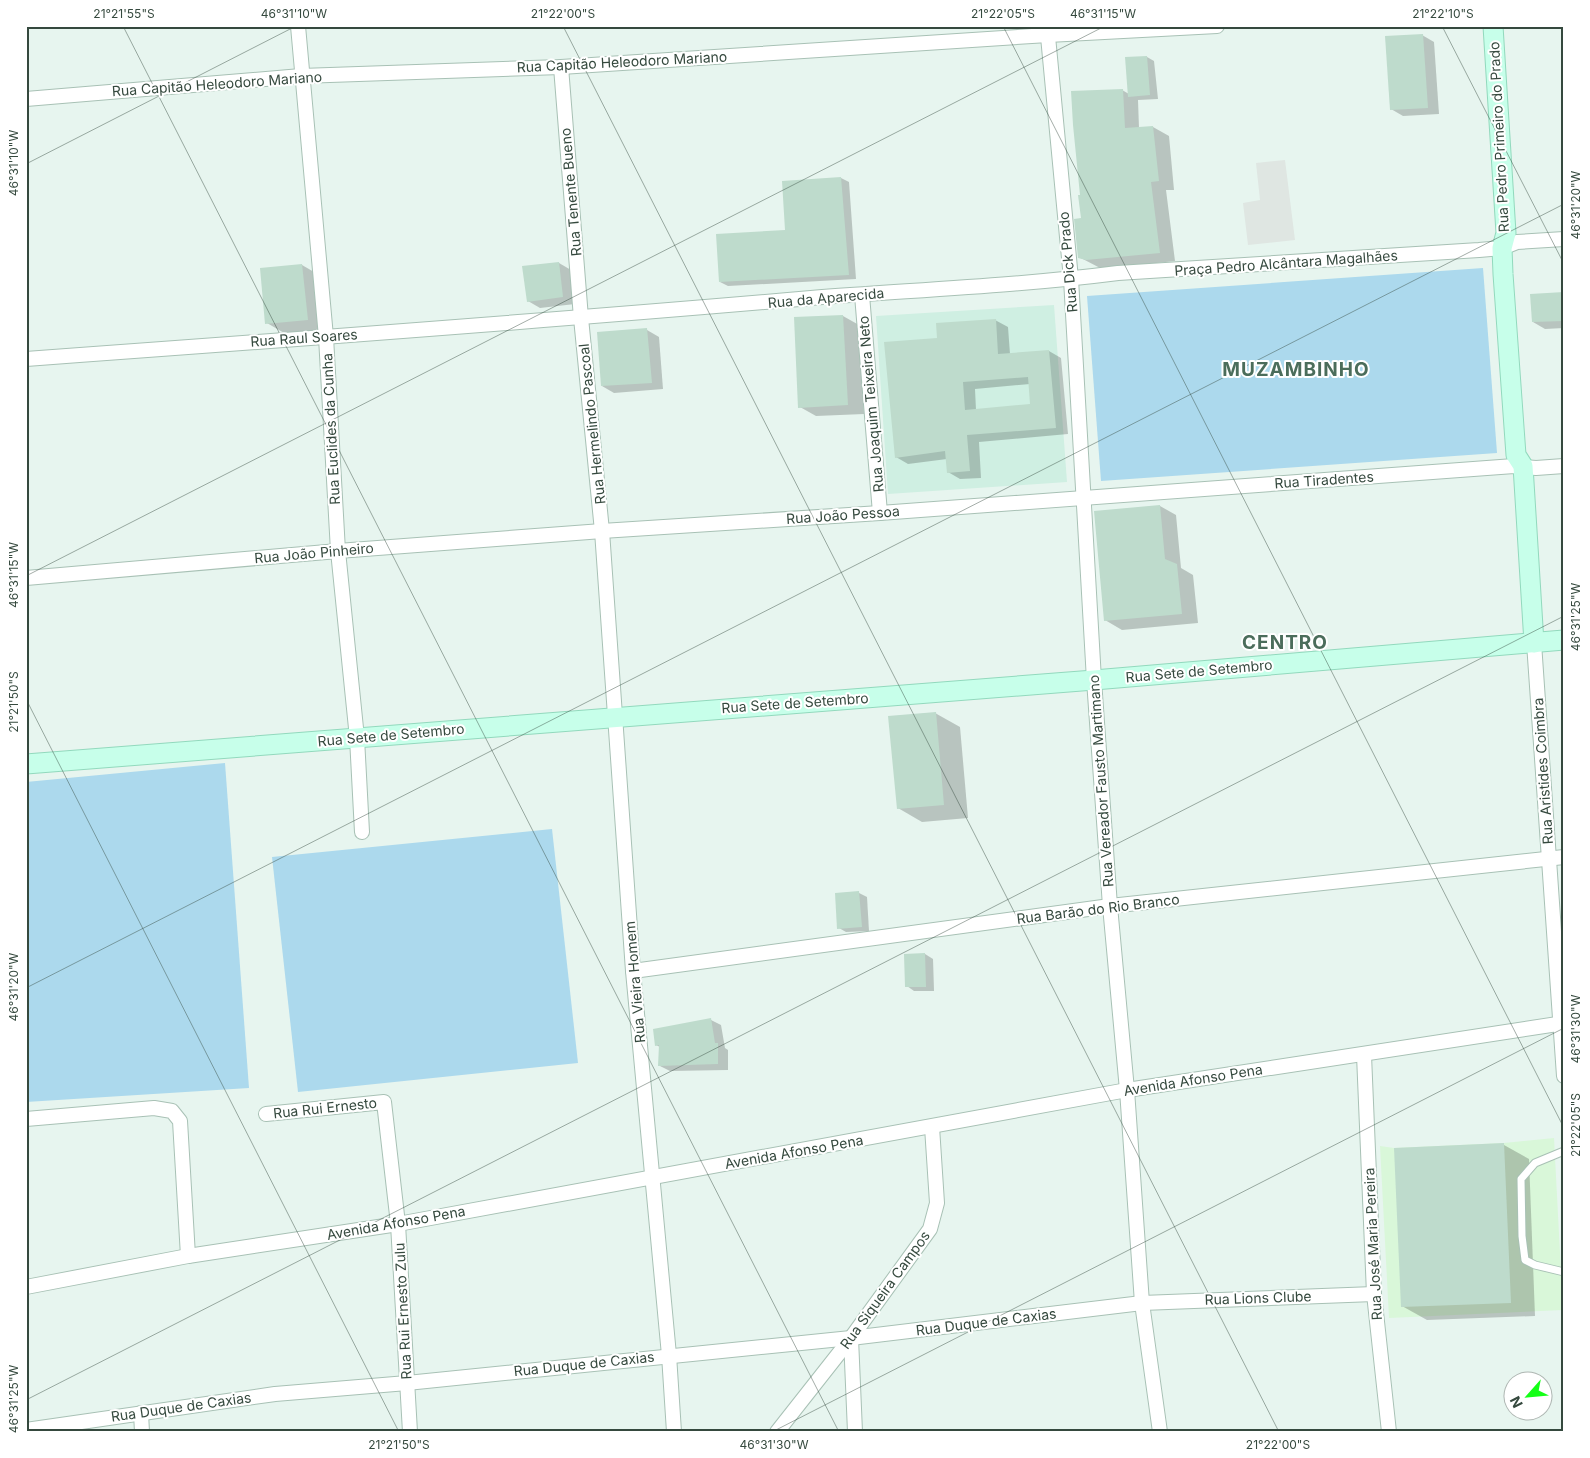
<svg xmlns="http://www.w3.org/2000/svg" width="1590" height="1458" font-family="Inter,sans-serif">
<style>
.education{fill:#cfefe2}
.medical{fill:#d9f7d9}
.green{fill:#acd9ed}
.parking{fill:#dfe6e2}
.shadow{fill:#0003;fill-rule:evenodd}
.building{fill:#bedbcc;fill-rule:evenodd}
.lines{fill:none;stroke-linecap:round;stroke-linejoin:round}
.lane-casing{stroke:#a8c1b5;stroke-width:9}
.street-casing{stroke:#a8c1b5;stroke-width:16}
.secondary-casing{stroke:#92d9bd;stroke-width:21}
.lane{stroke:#fff;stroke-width:7}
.street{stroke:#fff;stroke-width:14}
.secondary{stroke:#c7ffea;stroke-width:19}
.ticks{fill:none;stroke:#35493e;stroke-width:1;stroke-opacity:0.45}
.labels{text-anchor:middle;stroke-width:4;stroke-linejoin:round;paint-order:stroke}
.street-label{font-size:14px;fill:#35493e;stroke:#fff}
.district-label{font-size:19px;font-weight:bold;letter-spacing:1px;fill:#4b6d5b;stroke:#fff}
.neatline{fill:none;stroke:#35493e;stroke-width:2}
.ticks-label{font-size:12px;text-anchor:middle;fill:#35493e}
</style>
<rect width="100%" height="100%" fill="#e7f5ef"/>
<polygon class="education" points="1054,305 1067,482 888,494 876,316"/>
<polygon class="medical" points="1554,1138 1563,1310 1389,1318 1380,1146 1394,1148 1504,1143"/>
<g class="green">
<polygon points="1483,268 1497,453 1101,481 1087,296"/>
<polygon points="225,763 249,1088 26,1102 26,782"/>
<polygon points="552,829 578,1063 298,1092 272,857"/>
</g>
<polygon class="parking" points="1285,160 1295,240 1248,245 1243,203 1260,200 1256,163"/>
<g class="shadow">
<polygon points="1422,35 1434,42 1439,114 1403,116 1391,109"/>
<polygon points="1147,57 1154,61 1158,99 1138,100 1139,128 1153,127 1169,136 1174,190 1166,190 1175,261 1102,269 1079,257 1082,219 1122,90 1129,94"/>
<polygon points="841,178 849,182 856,279 728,286 720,282 787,231"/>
<polygon points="559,263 571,270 575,304 540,308 528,301"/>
<polygon points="302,265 326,279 332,334 291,337 267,323"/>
<polygon points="1564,294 1564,328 1545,329 1533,322"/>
<polygon points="843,316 859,325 864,414 816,416 800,407 795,318"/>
<path d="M 995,320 L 1008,327 L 1010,354 L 1049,351 L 1061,358 L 1068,434 L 979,442 L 981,478 L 960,479 L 948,472 L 947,459 L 908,464 L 896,457 L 938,339 ZM 1030,384 L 1032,405 L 976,410 L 975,389 Z"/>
<polygon points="647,330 659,337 663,389 614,393 602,386"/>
<polygon points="1160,506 1176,515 1181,568 1193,575 1198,623 1122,630 1105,620"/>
<polygon points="935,713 960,727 968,818 922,822 898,808"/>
<polygon points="859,893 867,897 869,931 846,932 839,928"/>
<polygon points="925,954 933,959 934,991 914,991 907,986"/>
<polygon points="711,1020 721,1025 725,1048 728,1050 728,1070 670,1071 660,1066 660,1047 656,1045"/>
<polygon points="1504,1145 1529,1159 1535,1316 1427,1320 1402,1306 1396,1149"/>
</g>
<g class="building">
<polygon points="1423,34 1428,108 1390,110 1385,36"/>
<polygon points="1147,56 1150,95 1128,97 1125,57"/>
<polygon points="1123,89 1125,128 1153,126 1159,181 1151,182 1160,253 1086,260 1078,258 1074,219 1081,218 1078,195 1080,195 1073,125 1071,91"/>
<polygon points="841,177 849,275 719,282 716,234 785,230 782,181"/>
<polygon points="559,262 563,297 527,302 522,266"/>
<polygon points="302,264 308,320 265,324 260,268"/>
<polygon points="1564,292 1564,321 1532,322 1530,294"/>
<polygon points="843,315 848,405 798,408 794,317"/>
<path d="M 996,319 L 998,354 L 1049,350 L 1056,428 L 967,435 L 970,471 L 947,473 L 945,451 L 895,458 L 884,342 L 937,338 L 936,323 ZM 1028,377 L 1030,404 L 965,410 L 963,382 Z"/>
<polygon points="647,328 652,383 601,386 597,332"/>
<polygon points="1160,505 1165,559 1177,564 1182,614 1104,621 1094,511"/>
<polygon points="936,712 944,805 897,809 888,716"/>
<polygon points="859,891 862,927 837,929 835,893"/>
<polygon points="925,953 926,987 905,987 904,954"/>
<polygon points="711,1018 715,1043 718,1043 718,1064 658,1066 659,1045 655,1046 653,1029"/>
<polygon points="1504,1143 1511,1303 1401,1307 1394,1148"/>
</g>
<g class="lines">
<g class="lane-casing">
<polyline id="lane" points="1564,1151 1535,1163 1521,1179 1522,1236 1525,1260 1535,1265 1564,1272"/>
</g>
<g class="street-casing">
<g id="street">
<polyline points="298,26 326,337 338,551 357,738 362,832"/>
<polyline points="1047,26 1071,279 1094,680 1110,906 1127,1090 1142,1303 1160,1432"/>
<polyline points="561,67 581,318 602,531 633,971 669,1355 674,1432"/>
<polyline points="26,99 301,76 561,67 1048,35 1217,26"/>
<polyline points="862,295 880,513"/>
<path d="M 26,359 C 288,340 549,321 811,298 C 913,290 1016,286 1118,273 L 1479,250 L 1502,248 L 1517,242 L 1564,239"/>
<polyline points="26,578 338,551 602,531 880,513 1514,466 1536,468 1564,466"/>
<polyline points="1534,643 1564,1076"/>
<polyline points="633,971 1110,906 1564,857"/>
<polyline points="1364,1055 1374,1294 1389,1432"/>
<polyline points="266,1114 384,1102 398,1224 410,1432"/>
<polyline points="26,1119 154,1108 172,1111 180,1121 188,1256"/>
<polyline points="26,1287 188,1256 398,1224 1127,1090 1564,1023"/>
<polyline points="851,1338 855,1432"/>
<polyline points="141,1413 142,1432"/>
<polyline points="26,1430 275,1394 407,1383 851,1338 1142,1303 1374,1294"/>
<polyline points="777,1432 851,1338 930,1229 937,1203 932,1127"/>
</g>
</g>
<g class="secondary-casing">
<g id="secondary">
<polyline points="1493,26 1506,233 1502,248 1503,274 1516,455 1523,466 1534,643"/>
<polyline points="26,764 1094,680 1564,640"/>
</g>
</g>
<use href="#lane" class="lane"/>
<use href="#street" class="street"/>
<use href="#secondary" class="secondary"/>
</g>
<path class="ticks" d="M 123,26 L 839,1432M 563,26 L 1279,1432M 1003,26 L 1564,1128M 1442,26 L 1564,264M 26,164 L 296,26M 26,576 L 1105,26M 26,699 L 399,1432M 26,988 L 1564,204M 26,1400 L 1564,616M 772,1432 L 1564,1028"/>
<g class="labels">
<g class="street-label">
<text transform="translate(622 62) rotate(-3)" y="5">Rua Capitão Heleodoro Mariano</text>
<text transform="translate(217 84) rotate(-4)" y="5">Rua Capitão Heleodoro Mariano</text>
<text transform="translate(1499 137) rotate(-93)" y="5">Rua Pedro Primeiro do Prado</text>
<text transform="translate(571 192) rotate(-95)" y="5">Rua Tenente Bueno</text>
<text transform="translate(1068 262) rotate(-95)" y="5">Rua Dick Prado</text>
<text transform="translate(1286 263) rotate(-4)" y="5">Praça Pedro Alcântara Magalhães</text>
<text transform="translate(826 298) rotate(-5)" y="5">Rua da Aparecida</text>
<text transform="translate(304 338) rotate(-4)" y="5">Rua Raul Soares</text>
<text transform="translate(871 404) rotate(-95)" y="5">Rua Joaquim Teixeira Neto</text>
<text transform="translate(592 424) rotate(-96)" y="5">Rua Hermelindo Pascoal</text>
<text transform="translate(331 429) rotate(-93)" y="5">Rua Euclides da Cunha</text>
<text transform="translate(1324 480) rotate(-4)" y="5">Rua Tiradentes</text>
<text transform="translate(843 515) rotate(-4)" y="5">Rua João Pessoa</text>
<text transform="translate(314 553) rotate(-5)" y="5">Rua João Pinheiro</text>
<text transform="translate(1199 671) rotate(-5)" y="5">Rua Sete de Setembro</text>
<text transform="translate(795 703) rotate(-4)" y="5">Rua Sete de Setembro</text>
<text transform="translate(391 735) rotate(-5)" y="5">Rua Sete de Setembro</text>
<text transform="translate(1543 771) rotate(-94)" y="5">Rua Aristides Coimbra</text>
<text transform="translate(1101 781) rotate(-94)" y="5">Rua Vereador Fausto Martimano</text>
<text transform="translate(1098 909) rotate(-7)" y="5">Rua Barão do Rio Branco</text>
<text transform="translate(635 982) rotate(-95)" y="5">Rua Vieira Homem</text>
<text transform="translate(1193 1080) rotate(-9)" y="5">Avenida Afonso Pena</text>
<text transform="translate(325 1108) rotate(-6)" y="5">Rua Rui Ernesto</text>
<text transform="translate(794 1152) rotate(-10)" y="5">Avenida Afonso Pena</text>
<text transform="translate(396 1223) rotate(-10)" y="5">Avenida Afonso Pena</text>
<text transform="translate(1373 1244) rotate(-93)" y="5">Rua José Maria Pereira</text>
<text transform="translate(885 1290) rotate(-54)" y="5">Rua Siqueira Campos</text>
<text transform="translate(1258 1298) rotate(-2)" y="5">Rua Lions Clube</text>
<text transform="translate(403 1311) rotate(-93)" y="5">Rua Rui Ernesto Zulu</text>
<text transform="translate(986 1322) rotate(-7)" y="5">Rua Duque de Caxias</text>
<text transform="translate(584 1364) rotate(-6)" y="5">Rua Duque de Caxias</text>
<text transform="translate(181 1407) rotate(-8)" y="5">Rua Duque de Caxias</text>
</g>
<g class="district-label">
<text x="1296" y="376">MUZAMBINHO</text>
<text x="1285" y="649">CENTRO</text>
</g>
</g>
<rect width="1590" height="1458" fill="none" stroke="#ffffff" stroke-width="55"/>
<g transform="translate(1528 1396) rotate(243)"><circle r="24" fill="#ffffff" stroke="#aeb6b2"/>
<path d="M0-4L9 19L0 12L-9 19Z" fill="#14ff17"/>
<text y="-8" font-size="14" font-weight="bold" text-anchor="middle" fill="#35493e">N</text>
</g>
<rect x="28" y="28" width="1534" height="1402" class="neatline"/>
<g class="ticks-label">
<text x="124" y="18">21°21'55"S</text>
<text x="294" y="18">46°31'10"W</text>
<text x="563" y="18">21°22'00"S</text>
<text x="1003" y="18">21°22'05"S</text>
<text x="1103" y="18">46°31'15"W</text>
<text x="1443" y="18">21°22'10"S</text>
<text transform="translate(14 163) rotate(-90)" y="4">46°31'10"W</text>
<text transform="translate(1576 205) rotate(-90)" y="4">46°31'20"W</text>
<text transform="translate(14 575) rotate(-90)" y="4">46°31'15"W</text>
<text transform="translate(1576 617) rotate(-90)" y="4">46°31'25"W</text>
<text transform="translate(14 702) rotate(-90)" y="4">21°21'50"S</text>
<text transform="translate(14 987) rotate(-90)" y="4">46°31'20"W</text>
<text transform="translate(1576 1029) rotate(-90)" y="4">46°31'30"W</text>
<text transform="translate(1576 1125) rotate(-90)" y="4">21°22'05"S</text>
<text transform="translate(14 1399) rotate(-90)" y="4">46°31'25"W</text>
<text x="399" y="1449">21°21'50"S</text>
<text x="774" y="1449">46°31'30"W</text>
<text x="1278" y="1449">21°22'00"S</text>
</g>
</svg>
